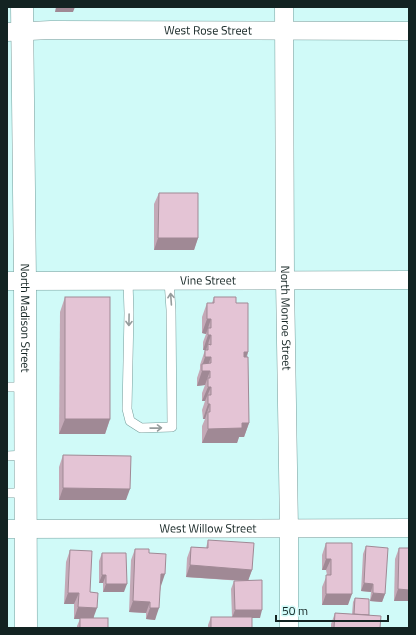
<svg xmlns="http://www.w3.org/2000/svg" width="416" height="635" font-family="'Titillium Web',sans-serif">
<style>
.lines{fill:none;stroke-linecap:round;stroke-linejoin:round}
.lane-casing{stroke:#779e9c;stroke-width:10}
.street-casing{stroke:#779e9c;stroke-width:19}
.secondary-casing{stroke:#779e9c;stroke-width:23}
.lane{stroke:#fff;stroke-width:9}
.street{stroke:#fff;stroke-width:18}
.secondary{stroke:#fff;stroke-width:22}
.wall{fill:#c4a9b7}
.shaded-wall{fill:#a08995}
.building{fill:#e4c4d5;stroke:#a08995}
.oneway{stroke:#959c9c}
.labels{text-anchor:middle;stroke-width:3.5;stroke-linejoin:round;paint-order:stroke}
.street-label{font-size:12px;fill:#132322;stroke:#d0faf8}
</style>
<rect width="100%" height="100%" fill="#d0faf8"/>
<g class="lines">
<g class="lane-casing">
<g id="lane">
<polyline points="128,281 129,313 127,409 130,421 141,428 172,427 171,310 169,281"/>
<polyline points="7,387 25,387"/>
<polyline points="7,456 25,455"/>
<polyline points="7,493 25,493"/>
</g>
</g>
<g class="street-casing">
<g id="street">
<path id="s1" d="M 284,7 L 285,280 L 289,529 L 289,628"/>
<path id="s2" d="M 7,32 L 51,30 L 409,31"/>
<path id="s3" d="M 7,281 L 409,280"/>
<path id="s4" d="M 7,529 L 409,528"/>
</g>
</g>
<g class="secondary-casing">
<g id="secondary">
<path id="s5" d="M 22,7 L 25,281 L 26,628"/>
</g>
</g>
<use href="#lane" class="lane"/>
<use href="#street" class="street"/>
<use href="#secondary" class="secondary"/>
</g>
<g class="wall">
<polygon points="159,193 198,238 194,250 154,250 154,204"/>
<polygon points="65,297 110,419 105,434 59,434 60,312"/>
<polygon points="214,297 236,303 248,352 247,357 249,423 244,437 239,437 237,443 202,443 202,426 205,419 203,419 202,410 205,401 202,401 202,393 205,385 197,386 197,378 200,369 200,365 205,350 206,350 203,350 203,342 206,334 202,333 202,317 207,303 212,303"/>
<polygon points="63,455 126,500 59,500 59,467"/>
<polygon points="208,540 252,570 248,580 260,618 252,618 252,628 208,628 208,625 211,617 232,617 231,589 234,581 242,581 186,577 187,558 191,547 206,548"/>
<polygon points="326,543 348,605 322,605 322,587 327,575 326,570 322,570 322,555"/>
<polygon points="366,546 385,594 382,602 370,601 371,592 361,591 363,554"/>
<polygon points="399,548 409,548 409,601 394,601 395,559"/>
<polygon points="135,549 149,553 161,586 155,620 146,619 146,613 129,612 131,560"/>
<polygon points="70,550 90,592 94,618 108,628 77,628 77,626 80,619 74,619 74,604 64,604 66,562"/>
<polygon points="102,553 124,592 103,592 103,583 99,583 99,561"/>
<polygon points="355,598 369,615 380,628 331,628 331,624 335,613 352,614 353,602"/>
</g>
<g class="shaded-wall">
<rect x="51" y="7" width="4" height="1"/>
<polygon points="56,7 75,7 73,12 55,12"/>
<polygon points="158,238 198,238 194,250 154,250"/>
<polygon points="207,319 211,319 206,334 202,333"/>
<polygon points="208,335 211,335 206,350 203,350"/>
<polygon points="244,352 248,352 243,366"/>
<polygon points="205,357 211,357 206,371 210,371 205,385 197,386 202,371 202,366"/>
<polygon points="208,387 211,387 205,401 202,401"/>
<polygon points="208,404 210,404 205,419 203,419"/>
<polygon points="65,419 110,419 105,434 59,434"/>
<polygon points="242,423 249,423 244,437 239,437 237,443 202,443 208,429"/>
<polygon points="63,488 130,489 126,500 59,500"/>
<polygon points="326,559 331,559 326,570 322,570"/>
<polygon points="190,565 252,570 248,581 186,577"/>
<polygon points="161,574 165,574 161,586"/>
<polygon points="102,575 106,575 103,583 99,583"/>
<polygon points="364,583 373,584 371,592 361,591"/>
<polygon points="106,584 127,584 124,592 103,592"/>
<polygon points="398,589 409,590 409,601 394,601"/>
<polygon points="68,593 79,593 74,604 64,604"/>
<polygon points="373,593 385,594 382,602 370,601"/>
<polygon points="326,594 352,594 348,605 322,605"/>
<polygon points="133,601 150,602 146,613 129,612"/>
<polygon points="78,607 97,608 93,619 74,619"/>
<polygon points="150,608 159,608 155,620 146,619"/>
<polygon points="235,610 262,610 260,618 232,618"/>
</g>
<g class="building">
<polygon points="159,193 198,193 198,238 158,238"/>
<rect x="65" y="297" width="45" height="122"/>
<polygon points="214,297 236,297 236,303 248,303 248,352 244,352 244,357 248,357 249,423 242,423 242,428 208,429 208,412 210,412 210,404 208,404 208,395 211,395 211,387 208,387 208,378 210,378 210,371 202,371 202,364 211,363 211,357 205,357 205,350 208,350 208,344 211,345 211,335 208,335 208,328 211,328 211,319 207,319 207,303 214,303"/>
<polygon points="63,455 131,456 130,489 63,488"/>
<polygon points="208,540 254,543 252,570 190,565 191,547 208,548"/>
<polygon points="326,543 352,543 352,594 326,594 326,575 331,575 331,559 326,559"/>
<polygon points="366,546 388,548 385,594 373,593 373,584 364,583"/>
<polygon points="399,548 409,548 409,590 398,589"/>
<polygon points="135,549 149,549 149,553 166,554 165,574 161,574 159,608 150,608 150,602 133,601"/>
<polygon points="70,550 92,551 90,592 98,593 97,608 78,607 79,593 68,593"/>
<polygon points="102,553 126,553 127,584 106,584 106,575 102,575"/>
<polygon points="262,580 262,610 235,610 234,581"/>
<polygon points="355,598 369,599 369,615 354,614"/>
<polygon points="335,613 381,616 380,628 334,628"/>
<rect x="211" y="617" width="41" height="11"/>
<rect x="80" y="618" width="28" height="10"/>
</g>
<defs><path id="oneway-shaft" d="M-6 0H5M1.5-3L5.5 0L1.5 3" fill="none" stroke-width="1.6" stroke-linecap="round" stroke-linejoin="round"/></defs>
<g class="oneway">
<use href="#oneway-shaft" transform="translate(171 299) rotate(-94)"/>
<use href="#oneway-shaft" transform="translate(129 320) rotate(91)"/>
<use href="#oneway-shaft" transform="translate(156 428) rotate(-1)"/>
</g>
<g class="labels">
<g class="street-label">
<text dy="4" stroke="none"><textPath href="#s2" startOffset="201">West Rose Street</textPath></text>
<text dy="4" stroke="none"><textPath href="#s3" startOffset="201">Vine Street</textPath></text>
<text dy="4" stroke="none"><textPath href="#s5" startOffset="311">North Madison Street</textPath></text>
<text dy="4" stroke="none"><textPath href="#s1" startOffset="311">North Monroe Street</textPath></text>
<text dy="4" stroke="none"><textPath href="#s4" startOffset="201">West Willow Street</textPath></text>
</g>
</g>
<rect width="416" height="635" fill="none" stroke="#132322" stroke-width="16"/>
<path d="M276 615v6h112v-6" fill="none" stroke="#132322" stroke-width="2"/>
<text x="282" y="615" font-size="12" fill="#132322" stroke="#d0faf8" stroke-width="3" paint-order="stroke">50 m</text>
</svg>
